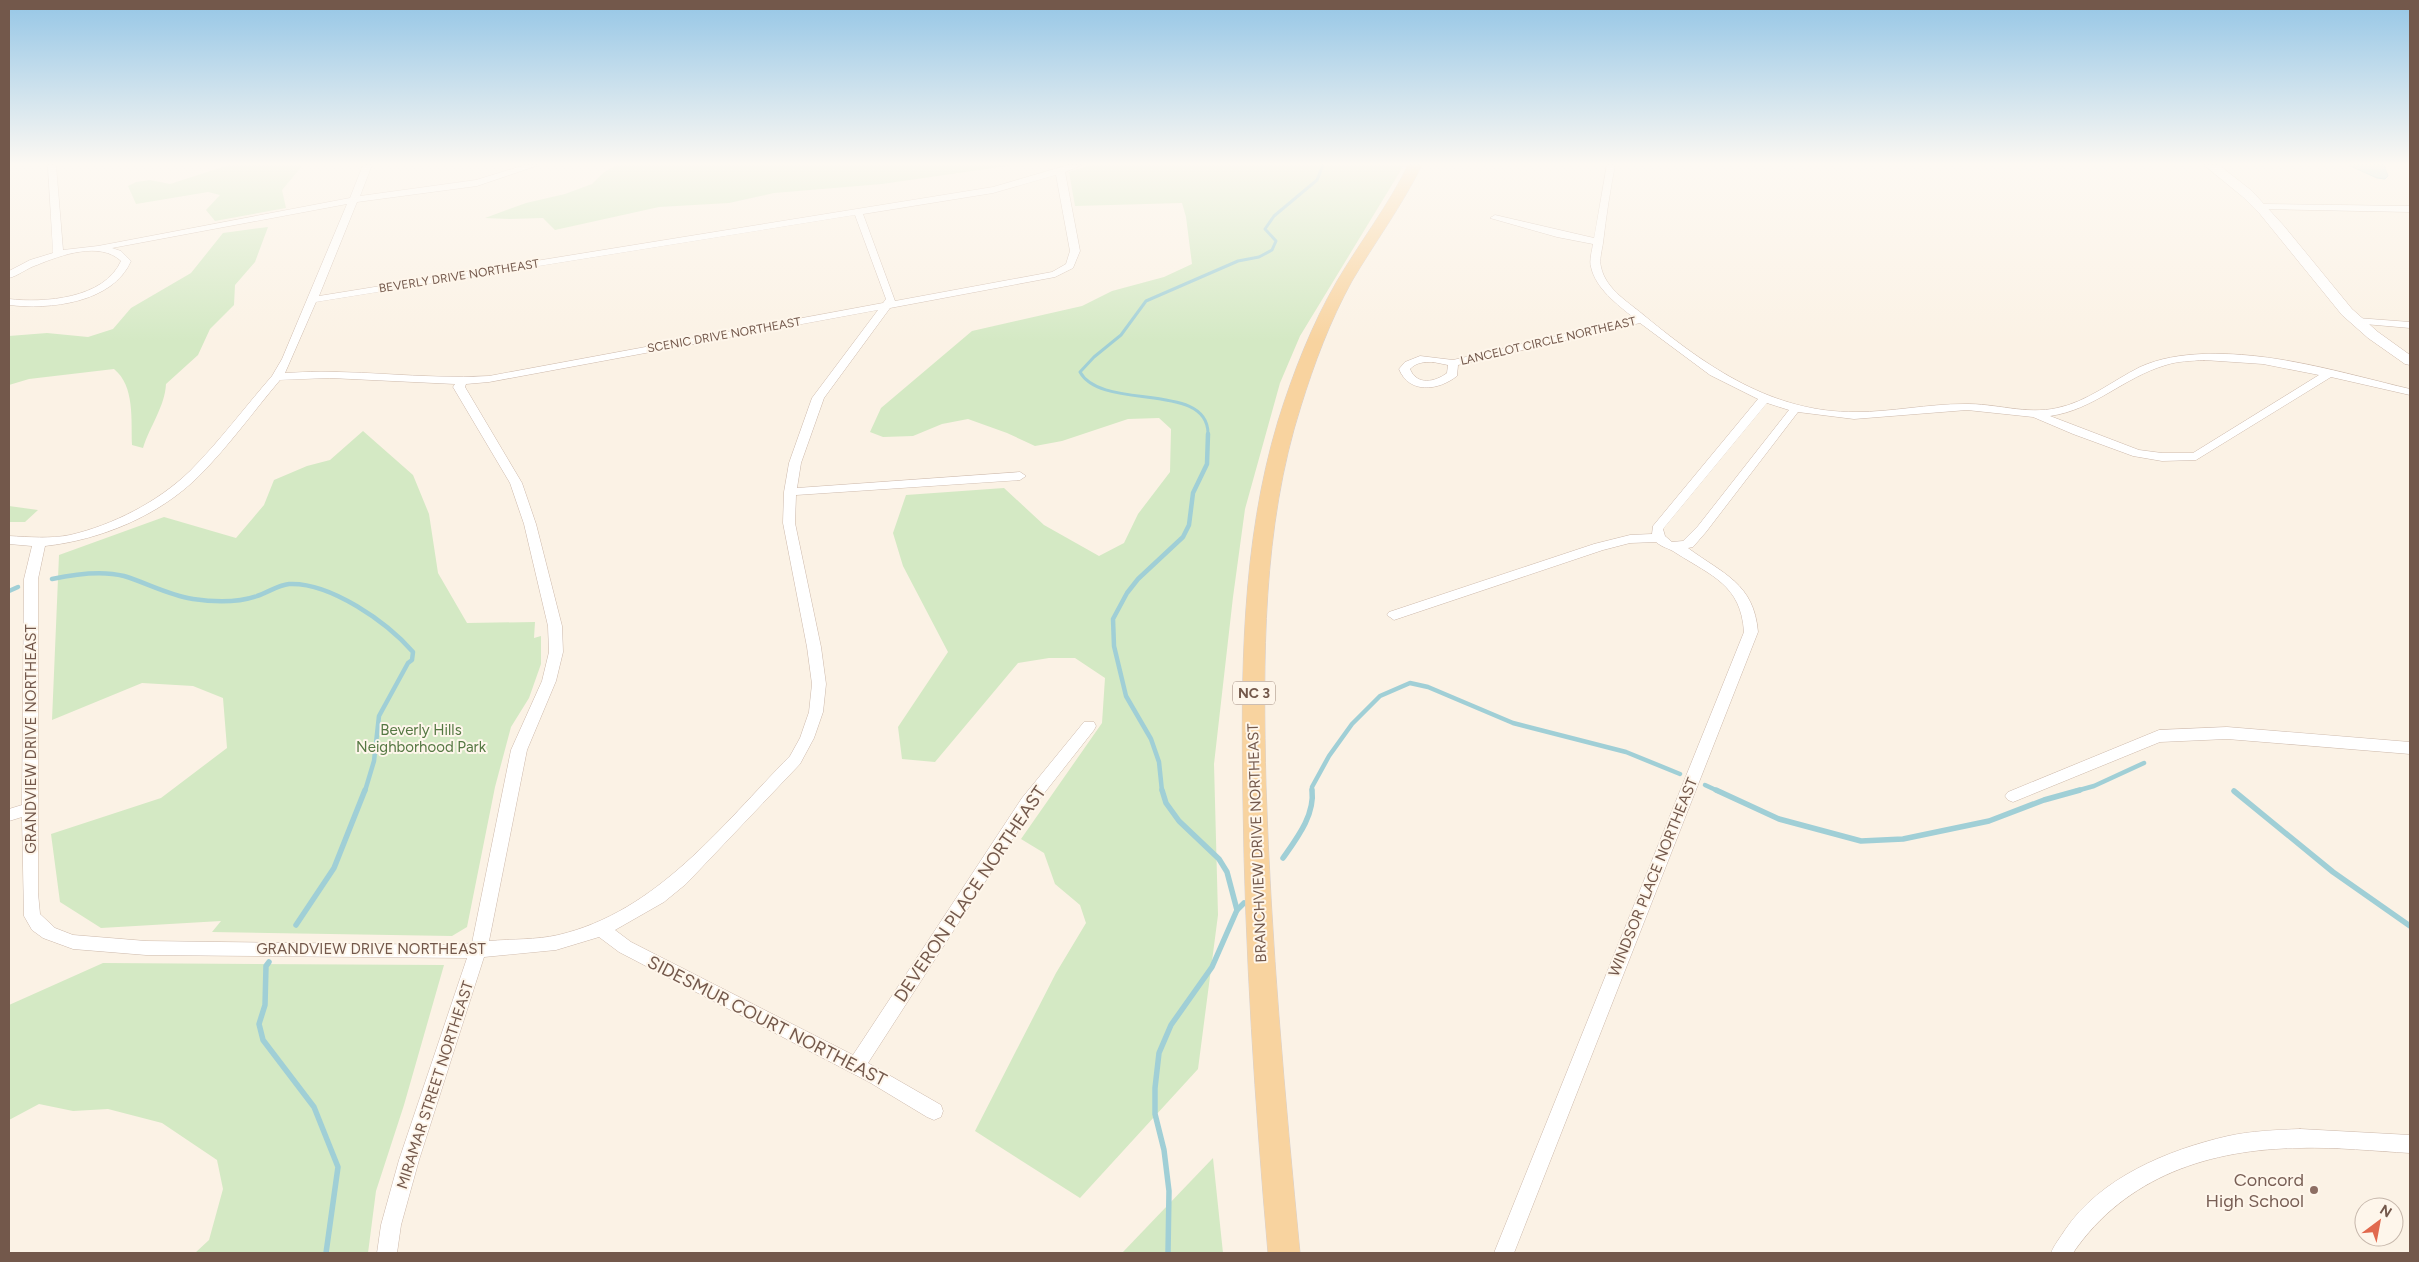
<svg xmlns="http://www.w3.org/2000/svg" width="2419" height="1262" font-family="Figtree,sans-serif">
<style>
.green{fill:#d4e9c4}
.water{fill:#bae0e4;stroke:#a0cfd6}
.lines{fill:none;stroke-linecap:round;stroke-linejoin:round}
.stream-far2{stroke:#a0cfd6;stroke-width:3}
.stream-far1{stroke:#a0cfd6;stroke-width:4.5}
.stream{stroke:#a0cfd6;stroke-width:5.5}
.street-casing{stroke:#cdb9ab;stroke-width:1}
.secondary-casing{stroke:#d1bbac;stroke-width:1}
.primary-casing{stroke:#d8d0cd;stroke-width:1}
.street{fill:#fff;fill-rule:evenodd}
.secondary{fill:#fff;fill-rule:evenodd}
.primary{fill:#f8d39f;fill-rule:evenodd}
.education-dot{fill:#8d6e63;stroke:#fef6eb;stroke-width:2}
.labels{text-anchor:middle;stroke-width:4;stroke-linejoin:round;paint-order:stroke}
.far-street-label{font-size:12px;fill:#73584b;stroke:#fef6eb}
.shield{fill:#fef6eb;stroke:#9d877b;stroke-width:1}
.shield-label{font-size:14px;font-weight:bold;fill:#73584b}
.park-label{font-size:15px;fill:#557843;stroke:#fef6eb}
.street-label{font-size:15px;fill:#73584b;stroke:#fef6eb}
.near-street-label{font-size:18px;fill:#73584b;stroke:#fef6eb}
.near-education-label{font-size:18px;fill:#785e54;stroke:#fef6eb;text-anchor:end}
</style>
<rect width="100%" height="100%" fill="#fbf2e5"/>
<g class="green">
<polygon points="229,165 303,165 282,190 286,208 215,221 206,210 220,195 208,192 136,204 128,186 136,182 150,180 170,184"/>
<polygon points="616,165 1014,165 882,184 774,193 729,203 659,207 555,230 543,218 509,219 485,218 526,203 565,194 592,184 603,173"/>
<polygon points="1090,165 1404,165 1300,336 1280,383 1245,509 1233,597 1214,764 1218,915 1198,1069 1080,1198 975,1131 1056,973 1086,923 1080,905 1055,884 1044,853 1021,839 1102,723 1105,678 1075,658 1049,658 1018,663 935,762 902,759 898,727 948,652 903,566 893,533 906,495 1004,488 1044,525 1099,556 1124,543 1138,514 1170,472 1171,429 1159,418 1128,419 1062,441 1035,446 1007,433 968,419 942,424 913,436 883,437 870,432 881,408 972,331 1082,306 1112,291 1164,277 1192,264 1186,217 1182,203 1075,206 1069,172"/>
<path d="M 268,227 L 255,262 L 235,285 L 234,305 L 210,329 L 198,355 L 166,384 C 165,406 150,426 143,448 L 132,445 C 131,420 135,386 114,369 L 29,379 L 9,385 L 9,336 L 47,333 L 88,337 L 113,329 L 131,308 L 191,273 L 223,233 Z"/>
<polygon points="363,431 413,475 429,514 438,573 467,623 535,622 534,638 541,636 541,664 529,698 511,727 495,787 467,927 452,936 212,932 221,921 101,928 60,902 51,834 161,798 227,748 223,698 193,686 142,683 52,720 59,555 164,517 236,538 264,505 274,480 307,466 330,460"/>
<polygon points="9,506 38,510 25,522 9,522"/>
<polygon points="103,963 444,965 404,1105 376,1191 368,1253 195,1253 209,1240 223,1189 217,1160 162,1123 108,1109 73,1111 39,1104 9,1120 9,1005"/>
<polygon points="1213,1158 1223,1253 1122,1253"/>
</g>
<polygon class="water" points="2348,165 2384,165 2388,176 2385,179 2377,178"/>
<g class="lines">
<path class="stream-far2" d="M 1208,435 C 1210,380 1102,412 1080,372 L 1094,357 L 1121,335 L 1146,301 L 1238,261 L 1259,257 L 1272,250 L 1276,241 L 1265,229 L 1274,216 L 1317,180 L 1323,165"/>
<g class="stream-far1">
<path d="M 52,579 C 75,574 101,570 124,576 C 147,583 168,595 193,599 C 213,602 237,603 257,596 C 267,593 278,585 289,584 C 330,582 387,622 413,652 L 412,660 L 408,663 L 379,716 L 374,761 L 365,791"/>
<polyline points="9,591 18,587"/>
<polyline points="1705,785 1718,791"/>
<polyline points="1162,791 1159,762 1151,739 1126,696 1114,646 1113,619 1127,593 1138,579 1183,537 1189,525 1193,493 1207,464 1208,434"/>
<polyline points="1312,791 1312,787 1329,756 1352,724 1380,696 1410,683 1428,687 1513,723 1626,752 1680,774"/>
<polyline points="2076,791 2094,786 2144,763"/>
</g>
<g class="stream">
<polyline points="1162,790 1166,803 1179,821 1219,859 1227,872 1237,910 1212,967 1171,1025 1159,1053 1155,1088 1155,1114 1164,1150 1169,1191 1168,1253"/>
<polyline points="1716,790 1779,819 1861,841 1903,839 1989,821 2044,800 2080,790"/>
<polyline points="2234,791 2333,872 2410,926"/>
<path d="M 1283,858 C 1297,838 1315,815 1312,790"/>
<polyline points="1237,910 1244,903"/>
<polyline points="296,925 334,868 365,790"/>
<polyline points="269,962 266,966 265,1005 259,1024 263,1040 314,1107 338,1167 326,1253"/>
</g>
<g class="street-casing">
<g id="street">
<path d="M 48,165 L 56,165 L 63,250 L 98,246 L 350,198 L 363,165 L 372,165 L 360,196 L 476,180 L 525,165 L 539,165 L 477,186 L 357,202 L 319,296 L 993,187 L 1068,165 L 1082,165 L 1065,172 L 1080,251 L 1073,268 L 1055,277 L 890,308 L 824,398 L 801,463 L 797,488 L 1020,472 L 1026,476 L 1020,480 L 796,495 L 795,523 L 821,647 L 826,684 L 823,712 L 814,738 L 800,764 L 686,884 L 664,902 L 615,930 L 631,942 L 853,1055 L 1022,798 L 1084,722 L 1094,722 L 1096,726 L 1094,730 L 1034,806 L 868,1063 L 941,1105 L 943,1111 L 941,1117 L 934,1120 L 927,1117 L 869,1082 L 619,952 L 599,937 L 556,950 L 484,957 L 419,1160 L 401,1225 L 397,1253 L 377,1253 L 381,1225 L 399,1160 L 467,958 L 146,955 L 73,949 L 43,938 L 32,930 L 24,916 L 22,817 L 9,821 L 9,809 L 22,805 L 24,579 L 32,546 L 9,544 L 9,536 C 29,537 50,539 70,535 C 113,525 158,502 190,471 C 219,442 245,407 272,376 L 282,359 L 347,204 L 112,248 L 121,251 L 131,261 C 113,303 49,310 9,305 L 9,299 C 44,303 104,299 121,261 C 100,241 61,255 37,265 C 27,268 18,276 9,278 L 9,271 L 30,260 L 53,253 ZM 1056,175 L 1070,251 L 1066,264 L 1052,272 L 895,301 L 863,214 L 993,193 ZM 855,215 L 886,299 L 883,303 L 489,376 C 421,380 353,368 285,373 L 316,302 ZM 878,310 L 812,398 L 789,463 L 784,492 L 783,523 L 807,647 L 812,684 L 809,712 L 800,738 L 790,756 C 721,826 657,912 558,935 C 536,940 512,939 489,941 L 527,750 L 556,681 L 563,652 L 562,626 L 536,524 L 522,483 L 465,387 L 466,384 L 489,382 ZM 330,378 L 455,384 L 453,387 L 510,483 L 524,524 L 548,626 L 549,652 L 542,681 L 511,750 L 472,943 L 452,945 L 146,941 L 73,935 L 55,928 L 40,914 L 38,893 L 38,579 L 45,546 C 100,540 159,516 199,476 C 228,447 253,412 280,380 Z"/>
<path d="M 1607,165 L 1615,165 C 1610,191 1606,217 1603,243 C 1602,250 1599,260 1601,267 C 1606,290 1630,303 1646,317 C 1707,367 1773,413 1856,412 C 1892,412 1928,404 1964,404 C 1995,403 2026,415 2057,408 C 2087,402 2112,381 2140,367 C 2160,358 2181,355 2202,354 C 2272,351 2343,373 2410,389 L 2410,395 L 2331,377 L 2196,460 L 2162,461 L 2133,456 L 2073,434 L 2033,417 L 1967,410 L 1854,419 L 1798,412 L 1706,532 L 1693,547 L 1688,548 C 1723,574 1754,583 1758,632 L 1514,1253 L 1494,1253 L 1744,632 C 1741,585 1712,576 1676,553 C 1669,548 1663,548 1656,542 L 1630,543 L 1603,550 L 1394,620 L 1387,615 L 1389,612 L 1594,544 L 1630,535 L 1652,534 L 1653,526 L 1758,399 L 1710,375 L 1640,323 L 1458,365 L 1457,376 C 1438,391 1409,394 1399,369 L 1405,362 L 1420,356 L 1453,360 L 1634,318 C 1617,304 1596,289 1591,267 C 1589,261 1592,251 1593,244 L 1557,237 L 1490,218 L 1495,215 L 1594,238 ZM 2204,360 L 2263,364 L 2319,375 L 2193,453 L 2162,453 L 2139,450 L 2050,416 C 2094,410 2124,377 2166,365 C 2178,361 2191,361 2204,360 ZM 1433,362 L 1448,365 L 1447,373 C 1435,382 1417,386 1410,369 C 1417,362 1424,362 1433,362 ZM 1767,403 L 1789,410 L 1698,526 L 1683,541 L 1672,542 L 1665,536 L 1663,529 Z"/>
<polygon points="2262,204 2410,206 2410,212 2259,209 2259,205"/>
<polygon points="2357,318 2410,322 2410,328 2353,323 2353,319"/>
<polygon points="2227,727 2410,742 2410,754 2227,739 2160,742 2018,800 2013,802 2008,800 2005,796 2008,792 2159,730"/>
<path d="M 2300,1129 L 2410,1135 L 2410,1153 C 2374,1151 2337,1147 2301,1148 C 2210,1149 2126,1176 2073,1253 L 2051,1253 C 2054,1245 2060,1238 2065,1230 C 2100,1178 2167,1150 2228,1136 C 2251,1131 2276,1130 2300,1129 Z"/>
</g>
</g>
<g class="secondary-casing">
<polygon id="secondary" points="2204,165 2219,165 2252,191 2284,226 2352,309 2378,332 2410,355 2410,365 2405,364 2368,338 2342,315 2260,214 2243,197"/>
</g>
<g class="primary-casing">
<path id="primary" d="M 1408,165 L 1422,165 C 1402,206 1375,242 1352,281 C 1330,321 1314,364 1301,406 C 1262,528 1263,660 1266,786 C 1271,942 1285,1098 1300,1253 L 1268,1253 C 1255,1104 1245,953 1243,802 C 1241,675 1241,544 1278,421 C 1293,373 1312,324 1337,281 C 1360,242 1388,206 1408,165 Z"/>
</g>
<use href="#street" class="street"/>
<use href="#secondary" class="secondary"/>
<use href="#primary" class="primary"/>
</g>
<linearGradient id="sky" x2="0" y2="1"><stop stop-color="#95c6e6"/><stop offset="0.48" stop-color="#fdf9f3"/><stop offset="1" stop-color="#fdf9f3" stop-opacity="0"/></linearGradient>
<rect width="2419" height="342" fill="url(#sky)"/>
<circle class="education-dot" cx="2314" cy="1190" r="5"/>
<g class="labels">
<g class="far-street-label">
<text transform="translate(459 276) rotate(-9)" y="4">BEVERLY DRIVE NORTHEAST</text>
<text transform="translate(724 335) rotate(-10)" y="4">SCENIC DRIVE NORTHEAST</text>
<text transform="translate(1548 341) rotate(-13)" y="4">LANCELOT CIRCLE NORTHEAST</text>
</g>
<rect class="shield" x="1233" y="681.5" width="42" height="23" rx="4"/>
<g class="shield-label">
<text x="1254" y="698">NC 3</text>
</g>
<g class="park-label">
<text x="421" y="735">Beverly Hills<tspan x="421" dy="17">Neighborhood Park</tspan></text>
</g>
<g class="street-label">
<text transform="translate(31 739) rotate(-90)" y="5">GRANDVIEW DRIVE NORTHEAST</text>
<text transform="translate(1257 843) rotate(-92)" y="5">BRANCHVIEW DRIVE NORTHEAST</text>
<text transform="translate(1653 877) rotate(-68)" y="5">WINDSOR PLACE NORTHEAST</text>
<text x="371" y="954">GRANDVIEW DRIVE NORTHEAST</text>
<text transform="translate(435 1085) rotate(-72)" y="5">MIRAMAR STREET NORTHEAST</text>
</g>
<g class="near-street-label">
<text transform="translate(970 894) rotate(-56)" y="6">DEVERON PLACE NORTHEAST</text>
<text transform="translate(767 1021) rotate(27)" y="6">SIDESMUR COURT NORTHEAST</text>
</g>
<g class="near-education-label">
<text x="2304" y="1186">Concord<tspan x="2304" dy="21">High School</tspan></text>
</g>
</g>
<rect width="2419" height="1262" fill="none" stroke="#73584b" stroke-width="20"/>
<g transform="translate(2379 1222) rotate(32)"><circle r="24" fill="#fef6eb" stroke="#c6b7ab"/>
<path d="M0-4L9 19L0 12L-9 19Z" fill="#e1694e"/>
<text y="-8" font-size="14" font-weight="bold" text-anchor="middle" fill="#73584b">N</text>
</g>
</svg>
